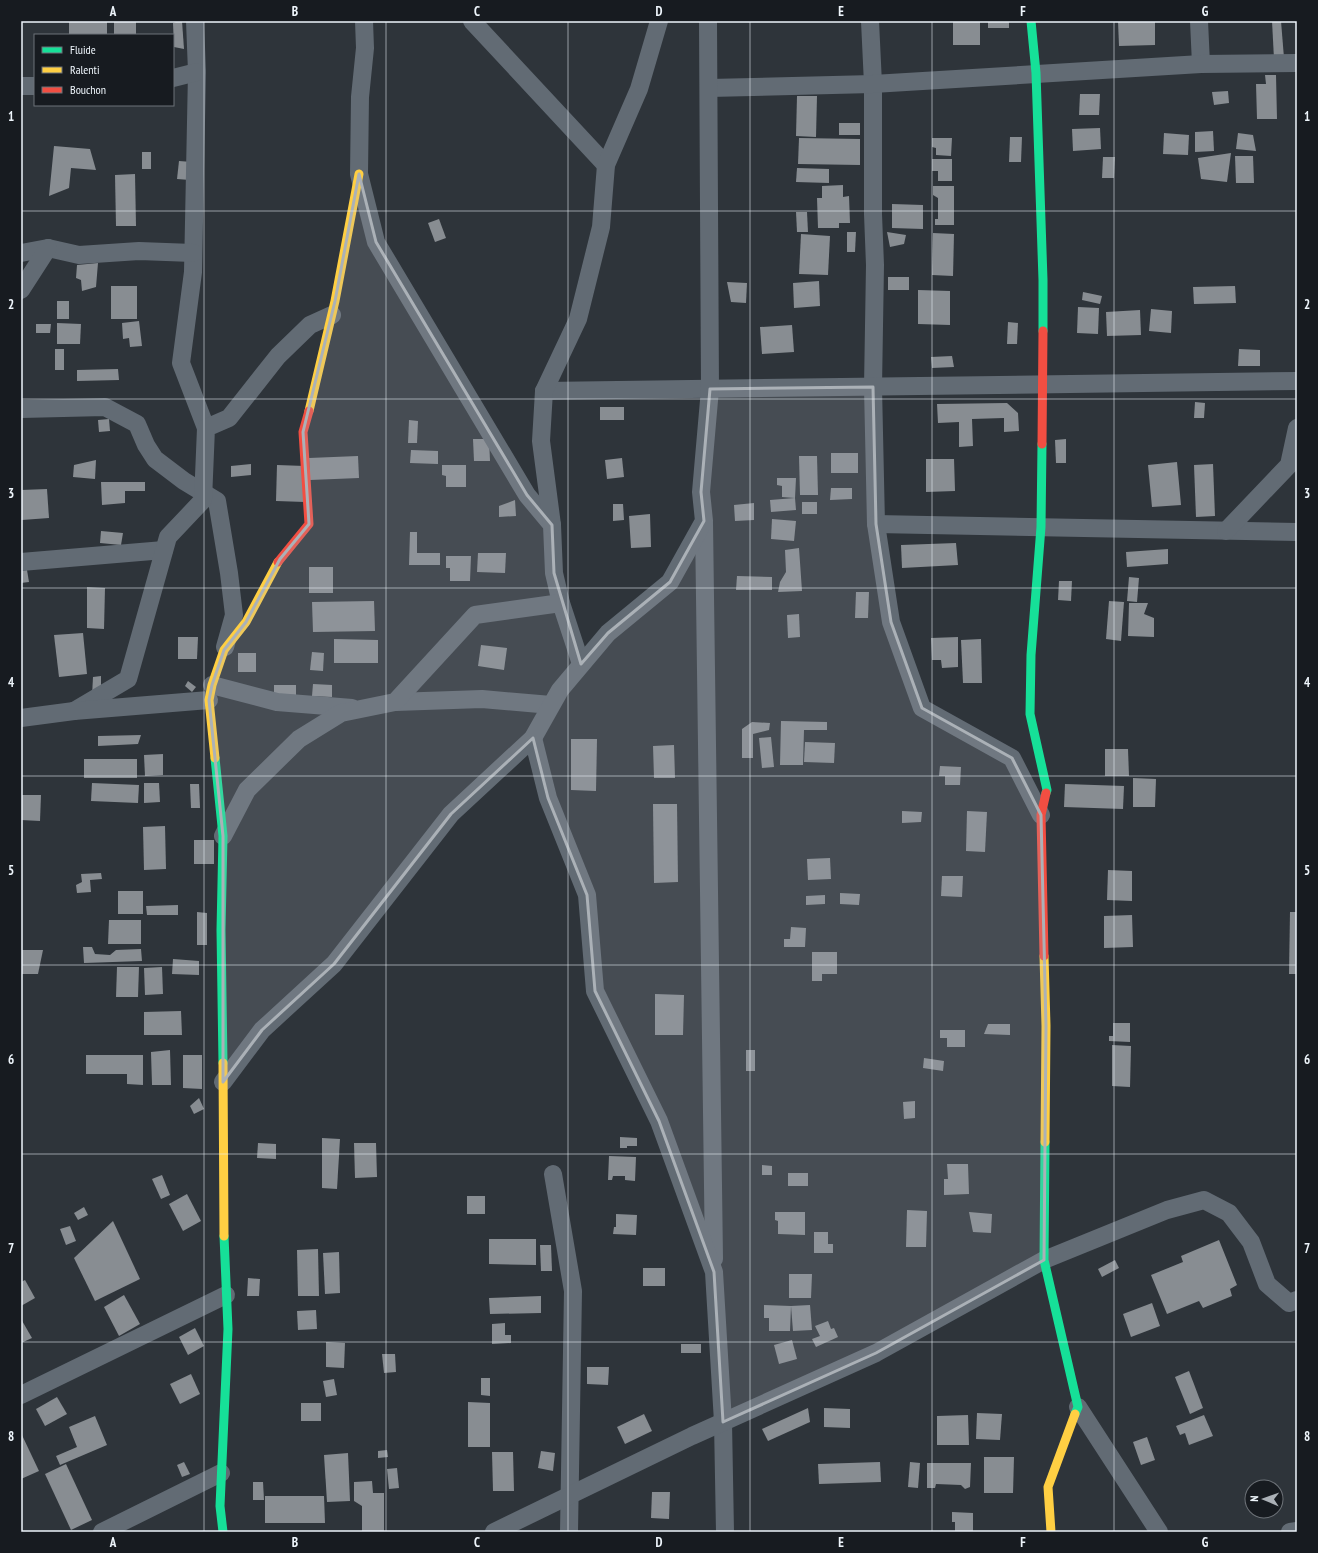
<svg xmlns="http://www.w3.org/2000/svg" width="1318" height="1553" font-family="'PT Sans Narrow',sans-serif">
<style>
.building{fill:#888d92}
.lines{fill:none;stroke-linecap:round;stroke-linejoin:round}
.street{stroke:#626b74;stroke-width:18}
.fast{stroke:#16e098;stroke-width:9}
.slow{stroke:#ffcf43;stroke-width:9}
.jam{stroke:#f24e42;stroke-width:9}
.marked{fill:#abb1b7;fill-opacity:0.2;stroke:#abb1b7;stroke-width:3;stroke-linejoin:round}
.grid{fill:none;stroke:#eef5fb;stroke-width:1;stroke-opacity:0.55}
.neatline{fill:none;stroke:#eef5fb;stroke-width:1.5}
.grid-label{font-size:13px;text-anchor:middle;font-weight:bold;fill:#eef5fb}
</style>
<rect width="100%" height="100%" fill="#2e343a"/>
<g class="building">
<rect x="69" y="21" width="38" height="14"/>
<polygon points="114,21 136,22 136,35 114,35"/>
<polygon points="179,21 182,21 184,49 174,47 173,23"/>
<rect x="953" y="21" width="27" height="24"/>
<rect x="988" y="21" width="21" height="7"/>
<polygon points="1118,21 1155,21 1155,45 1119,46"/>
<polygon points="1272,21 1281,21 1284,58 1274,59"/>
<polygon points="1265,75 1276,75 1277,119 1257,119 1256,84 1266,84"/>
<polygon points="1228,91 1229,103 1214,105 1212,92"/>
<polygon points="1080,94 1100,94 1099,115 1079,115"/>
<polygon points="797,96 817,96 816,137 796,136"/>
<rect x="839" y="123" width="21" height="12"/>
<polygon points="1100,128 1101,149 1073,151 1072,129"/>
<polygon points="1213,131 1214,151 1195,152 1195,132"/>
<polygon points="1164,133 1189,135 1188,155 1163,154"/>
<polygon points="1238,133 1253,135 1256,151 1236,149"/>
<polygon points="1010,137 1022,137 1021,162 1009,162"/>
<polygon points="799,138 860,139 860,165 798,164"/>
<polygon points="932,138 952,138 951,156 936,155 936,148 932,147"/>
<polygon points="54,146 90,149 96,170 71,168 69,188 49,196"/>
<rect x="142" y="152" width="9" height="17"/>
<polygon points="1231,153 1227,182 1201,179 1198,158"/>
<polygon points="1235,156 1253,156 1254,183 1236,183"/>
<polygon points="1103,157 1115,157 1114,178 1102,178"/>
<polygon points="932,159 952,159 952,181 938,181 938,171 932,171"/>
<polygon points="179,161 192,162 190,180 177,179"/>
<polygon points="797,168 829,169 829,183 796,182"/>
<polygon points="135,174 136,226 116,226 115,175"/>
<polygon points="843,185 843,197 849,196 850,223 839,223 839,228 818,228 817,198 822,198 822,186"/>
<polygon points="933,186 954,186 954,225 935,225 935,219 938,219 938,198 933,195"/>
<polygon points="892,204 923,205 923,229 892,228"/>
<polygon points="796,212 807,212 808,232 797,232"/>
<polygon points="439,219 446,238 435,242 428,223"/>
<polygon points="847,232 856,232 855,252 847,252"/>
<polygon points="887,232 906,235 904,244 890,247"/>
<polygon points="933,233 954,234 953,276 932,275"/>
<polygon points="801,234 830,236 828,275 799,274"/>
<polygon points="98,263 96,287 82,291 81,280 76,278 77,265"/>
<rect x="888" y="277" width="21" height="13"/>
<polygon points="819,281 820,306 794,308 793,283"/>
<polygon points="727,282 747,283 746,303 731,302"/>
<rect x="111" y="286" width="26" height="33"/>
<polygon points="1235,286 1236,303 1194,304 1193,287"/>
<polygon points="918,290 950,291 950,325 918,324"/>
<polygon points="1083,292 1102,296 1100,304 1082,300"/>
<rect x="57" y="301" width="12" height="18"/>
<polygon points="1078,307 1099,308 1098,334 1077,333"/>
<polygon points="1151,309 1172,311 1171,333 1149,331"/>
<polygon points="1140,310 1141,335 1107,336 1106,312"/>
<polygon points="139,321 142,346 130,347 129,338 123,339 122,323"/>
<polygon points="1008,322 1018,323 1017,344 1007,344"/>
<polygon points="57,323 81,324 80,344 57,344"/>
<polygon points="36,324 51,324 50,333 36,333"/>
<polygon points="792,325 794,352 762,354 760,327"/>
<rect x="55" y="349" width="9" height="21"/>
<polygon points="1239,349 1260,350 1260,366 1238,366"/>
<polygon points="952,356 954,367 932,368 931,357"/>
<polygon points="118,369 119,380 77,381 77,370"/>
<polygon points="1195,402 1205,403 1204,418 1194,418"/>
<polygon points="1007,403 1018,413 1019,431 1004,432 1004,418 972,419 973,446 959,447 959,422 938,423 937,404"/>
<rect x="600" y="407" width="24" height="13"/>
<polygon points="109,419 110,431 99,432 98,420"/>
<polygon points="409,420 418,421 417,443 408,443"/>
<polygon points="473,439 489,439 490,461 474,461"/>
<polygon points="1066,439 1066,463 1056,463 1055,440"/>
<polygon points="411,450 438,451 438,464 410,463"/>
<rect x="831" y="453" width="27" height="20"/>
<polygon points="358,456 359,478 310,480 309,458"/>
<polygon points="799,456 817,456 818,495 800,495"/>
<polygon points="622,458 624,477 607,479 605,460"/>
<polygon points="926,459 954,459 955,491 926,492"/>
<polygon points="96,460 95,479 73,477 74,465"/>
<polygon points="1177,462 1181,505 1152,507 1148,465"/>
<polygon points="251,464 251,475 231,477 231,466"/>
<polygon points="1213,464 1215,516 1196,517 1194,465"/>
<polygon points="277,465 305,466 305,502 276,501"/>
<polygon points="442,465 466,465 466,487 446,487 446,476 442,475"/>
<polygon points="777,478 796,478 795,498 782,497 782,486 777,485"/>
<polygon points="101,482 145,482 145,491 125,491 125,503 102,505"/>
<polygon points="831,488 852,488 852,499 830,500"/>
<polygon points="47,489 49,518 22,520 21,490"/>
<polygon points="795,498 796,510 771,512 770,500"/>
<polygon points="515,500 516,516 499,517 499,506"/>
<rect x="802" y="502" width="15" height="12"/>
<polygon points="754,503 754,520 735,521 734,505"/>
<polygon points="613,504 623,504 624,520 613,521"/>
<polygon points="650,514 651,547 631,548 629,516"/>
<polygon points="772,519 796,521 794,541 771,539"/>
<polygon points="101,531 123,533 121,545 100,543"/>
<polygon points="410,532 417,532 417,553 440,553 440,565 409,565"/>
<polygon points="956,543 958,565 902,568 901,545"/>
<polygon points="799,548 802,591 778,592 780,582 786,572 785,550"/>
<polygon points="1168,549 1168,564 1127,567 1126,552"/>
<polygon points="478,553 506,553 505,573 477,572"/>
<polygon points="446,556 471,556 470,581 450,581 450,568 446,568"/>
<rect x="309" y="567" width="24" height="26"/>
<polygon points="27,570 29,582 21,583 21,571"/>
<polygon points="737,576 772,577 772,590 736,590"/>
<polygon points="1129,577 1139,578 1137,602 1127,601"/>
<polygon points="1059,581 1072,581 1071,601 1058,600"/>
<polygon points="87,587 105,588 104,629 87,628"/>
<polygon points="856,592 869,592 868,618 855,618"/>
<polygon points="374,601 375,631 313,632 312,602"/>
<polygon points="1109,601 1124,602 1121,641 1106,639"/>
<polygon points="1129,603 1148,603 1144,614 1154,618 1154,637 1128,636"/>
<polygon points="799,614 800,637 788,638 787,615"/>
<polygon points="83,633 87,674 59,677 54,635"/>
<polygon points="178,637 198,637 197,659 178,659"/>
<polygon points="958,637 958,667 942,668 941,660 932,660 931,638"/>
<polygon points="334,639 378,640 378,663 334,663"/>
<polygon points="981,639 982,683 963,683 961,640"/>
<polygon points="481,645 507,648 504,670 478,666"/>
<polygon points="312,652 324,653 323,671 310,670"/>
<rect x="238" y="653" width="18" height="19"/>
<polygon points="101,676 101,696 92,696 93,677"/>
<polygon points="188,681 196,687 192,692 185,686"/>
<polygon points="313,684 332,685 332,697 312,696"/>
<polygon points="274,685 296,685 296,695 274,694"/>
<polygon points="781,721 827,722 827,730 804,730 803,765 780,765"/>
<polygon points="752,722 770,723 769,730 753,734 753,758 742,758 742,729"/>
<polygon points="141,735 138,744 98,746 98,736"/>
<polygon points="771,737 774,767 762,768 759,738"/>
<polygon points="571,739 597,739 596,791 571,790"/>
<polygon points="805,742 835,743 834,763 804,762"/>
<polygon points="674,745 675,778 654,778 653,746"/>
<polygon points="1105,749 1128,749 1129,776 1105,776"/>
<polygon points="163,754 163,775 145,776 144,755"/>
<rect x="84" y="759" width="53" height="19"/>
<polygon points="940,766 961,767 960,785 945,785 945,776 939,776"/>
<polygon points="1133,778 1156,779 1155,807 1133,807"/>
<polygon points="92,783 139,785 138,803 91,801"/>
<polygon points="144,783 159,783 160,802 144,803"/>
<polygon points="190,784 199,784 200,808 191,808"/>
<polygon points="1065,784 1124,786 1123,809 1064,807"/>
<polygon points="21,795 41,795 40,821 21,820"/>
<polygon points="653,804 677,804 678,882 654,883"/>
<polygon points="902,811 922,812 921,822 902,823"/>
<polygon points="967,811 987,812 985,852 966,851"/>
<polygon points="165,826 166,869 144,870 143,827"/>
<rect x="194" y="840" width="20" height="24"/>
<polygon points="830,858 831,879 808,880 807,859"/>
<polygon points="1108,870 1132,871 1132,901 1107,900"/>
<polygon points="101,873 102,879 90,880 91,892 77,893 76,885 82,882 81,874"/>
<polygon points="942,876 963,876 962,897 941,896"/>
<rect x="118" y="891" width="25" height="23"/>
<polygon points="840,893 860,894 859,905 840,904"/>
<polygon points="825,895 825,904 806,905 806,896"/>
<polygon points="178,905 178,915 147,915 146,906"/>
<polygon points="197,912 207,913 207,945 197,945"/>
<polygon points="1290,912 1297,912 1297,974 1289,974"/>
<polygon points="1132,915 1133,947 1104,948 1104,916"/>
<polygon points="109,920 141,920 141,944 108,944"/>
<polygon points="791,927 806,928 805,947 784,947 784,939 790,939"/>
<polygon points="83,947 92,947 95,954 110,955 116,950 141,949 142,961 84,963"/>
<polygon points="21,950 43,950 38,974 21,974"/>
<polygon points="812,952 837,952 837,974 822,974 822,981 812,981"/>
<polygon points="173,959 199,961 199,975 172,974"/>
<polygon points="117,967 139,967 138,997 116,997"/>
<polygon points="162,967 163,994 145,995 144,968"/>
<polygon points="655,994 684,995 683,1035 655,1035"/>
<polygon points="181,1011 182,1035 144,1035 144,1012"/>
<polygon points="1113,1023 1130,1023 1130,1042 1109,1041 1109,1036 1113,1036"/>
<polygon points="988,1024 1010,1024 1010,1035 984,1034"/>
<polygon points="940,1030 965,1030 965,1047 947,1047 947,1038 940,1038"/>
<polygon points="1112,1045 1131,1046 1130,1087 1112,1086"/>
<polygon points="170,1050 171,1085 152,1085 151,1052"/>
<rect x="746" y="1050" width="9" height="21"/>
<polygon points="86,1055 143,1055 143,1085 127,1084 127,1074 86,1074"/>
<polygon points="183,1055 202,1055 202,1089 183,1088"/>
<polygon points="924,1058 944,1061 943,1071 923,1068"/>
<polygon points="199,1098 204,1109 194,1114 190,1106"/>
<polygon points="915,1101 915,1118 904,1119 903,1102"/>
<polygon points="620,1137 637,1138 637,1146 627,1146 627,1148 620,1148"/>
<polygon points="322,1138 340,1139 337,1189 322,1188"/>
<polygon points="258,1143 276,1144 276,1159 257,1158"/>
<polygon points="354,1143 376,1143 377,1177 355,1178"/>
<polygon points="609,1156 636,1157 635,1181 625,1180 625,1176 613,1176 612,1180 608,1180"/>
<polygon points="947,1164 968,1164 969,1194 944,1195 944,1179 948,1179"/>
<polygon points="762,1165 772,1166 772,1175 762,1175"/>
<rect x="788" y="1173" width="20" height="13"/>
<polygon points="162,1175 170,1195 161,1199 152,1179"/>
<polygon points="187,1194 201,1221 183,1231 169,1204"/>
<rect x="467" y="1196" width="18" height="18"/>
<polygon points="84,1207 88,1215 78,1220 74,1213"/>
<polygon points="907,1210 927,1211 926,1247 906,1247"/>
<polygon points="775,1212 805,1212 805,1235 778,1234 778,1221 775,1220"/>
<polygon points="969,1212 992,1214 991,1233 973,1232"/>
<polygon points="616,1214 637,1215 636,1235 613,1234 614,1227 616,1227"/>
<polygon points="113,1221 140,1279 95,1301 74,1258"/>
<polygon points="70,1226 76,1241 66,1245 60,1229"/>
<polygon points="814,1232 828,1232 828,1244 833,1244 833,1253 814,1253"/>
<polygon points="489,1239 536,1239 536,1265 489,1264"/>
<polygon points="1219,1240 1237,1285 1230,1289 1232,1296 1203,1308 1199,1301 1167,1314 1151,1275 1183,1262 1181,1256"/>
<polygon points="540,1245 551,1245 552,1271 541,1271"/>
<polygon points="318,1249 319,1296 298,1296 297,1250"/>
<polygon points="339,1252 340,1293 325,1294 323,1253"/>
<polygon points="1115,1260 1119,1268 1102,1277 1098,1269"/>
<rect x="643" y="1268" width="22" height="18"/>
<polygon points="789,1274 812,1274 811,1298 789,1298"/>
<polygon points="248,1278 260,1279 259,1296 247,1296"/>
<polygon points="25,1280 35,1298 21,1306 21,1282"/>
<polygon points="124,1295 140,1324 119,1336 104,1307"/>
<polygon points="541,1296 541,1313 490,1314 489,1298"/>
<polygon points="1152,1303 1160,1326 1131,1337 1123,1314"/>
<polygon points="764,1305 791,1306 790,1331 769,1331 769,1318 764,1318"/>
<polygon points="810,1305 812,1330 793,1331 791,1306"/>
<polygon points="316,1310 317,1329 298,1330 297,1311"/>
<polygon points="21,1319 32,1338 21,1343"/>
<polygon points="828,1321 831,1329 834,1328 838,1337 816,1347 812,1339 820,1336 815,1326"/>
<polygon points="505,1323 505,1335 511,1335 511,1343 492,1344 492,1324"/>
<polygon points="195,1328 204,1346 188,1355 179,1337"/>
<polygon points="792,1340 797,1359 779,1364 774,1345"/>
<polygon points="326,1342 345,1343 344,1368 326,1367"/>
<rect x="681" y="1344" width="20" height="9"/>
<polygon points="382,1354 395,1354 396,1372 384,1373"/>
<polygon points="587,1367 609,1367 608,1385 587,1384"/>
<polygon points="1189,1371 1203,1408 1190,1414 1175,1377"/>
<polygon points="191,1374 200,1394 180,1404 170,1384"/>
<polygon points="481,1378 490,1378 490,1396 481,1395"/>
<polygon points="334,1379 337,1395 326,1397 323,1381"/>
<polygon points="57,1397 67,1414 45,1426 36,1409"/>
<polygon points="468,1402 490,1403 490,1447 468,1447"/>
<rect x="301" y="1403" width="20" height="18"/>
<polygon points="808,1408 810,1422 768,1441 762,1429"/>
<polygon points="824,1408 850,1409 850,1428 824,1427"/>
<polygon points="977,1413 1002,1414 1000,1440 976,1439"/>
<polygon points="644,1414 652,1431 625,1444 617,1427"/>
<polygon points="968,1415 969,1445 937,1445 937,1416"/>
<polygon points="1204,1415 1213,1436 1189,1445 1185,1433 1180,1435 1176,1426"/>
<polygon points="95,1416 107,1445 60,1465 56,1456 77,1447 69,1427"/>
<polygon points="21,1433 39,1471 21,1479"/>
<polygon points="1147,1437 1155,1460 1141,1465 1133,1442"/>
<polygon points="387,1450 388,1457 378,1458 378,1451"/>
<polygon points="541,1451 555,1453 553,1471 538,1468"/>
<polygon points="492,1452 513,1452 514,1491 493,1491"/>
<polygon points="348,1453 350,1501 327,1502 324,1455"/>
<polygon points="984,1457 1014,1457 1013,1493 984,1493"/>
<polygon points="184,1462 190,1474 182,1477 177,1465"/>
<polygon points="880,1462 881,1482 819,1484 818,1464"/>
<polygon points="910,1462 920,1463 918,1488 908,1487"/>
<polygon points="927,1463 971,1463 970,1487 965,1489 961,1485 936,1484 935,1488 927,1488"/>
<polygon points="66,1464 92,1520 71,1530 45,1474"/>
<polygon points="397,1468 399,1488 389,1489 387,1469"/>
<polygon points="372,1481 373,1493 384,1493 384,1532 362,1532 362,1506 354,1501 354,1482"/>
<polygon points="253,1482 263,1482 264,1500 253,1500"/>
<polygon points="652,1492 670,1492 669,1519 651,1518"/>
<polygon points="265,1496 324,1496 325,1523 265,1523"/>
<polygon points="952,1512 973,1513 973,1532 955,1532 955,1522 952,1522"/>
</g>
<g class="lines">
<g class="street">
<polyline points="195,21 197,72 193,272 181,363 206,428"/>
<polyline points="364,21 365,48 360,97 359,174 376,242 527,495 552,525 554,573 561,603 581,664"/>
<polyline points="472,21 606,165"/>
<polyline points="870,21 873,84 873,214 875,265 873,387 876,524 891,622 922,708 1012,758 1041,815"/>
<polyline points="1199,21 1201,64"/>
<polyline points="173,78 197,72"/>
<polyline points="21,86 35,86"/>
<polyline points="709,88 873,84 1201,64 1297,63"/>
<polyline points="21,253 48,248 79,255 139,251 193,253"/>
<polyline points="21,290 48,248"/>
<polyline points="544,391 1297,381"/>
<polyline points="21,409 105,407 137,424 146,445 155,459 184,481 217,501 229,573 234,615 225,647"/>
<polyline points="704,523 714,1259"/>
<polyline points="876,524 1297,532"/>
<polyline points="552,525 541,441 544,391 578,319 601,227 606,165 639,89 659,21"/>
<polyline points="1226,531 1289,465 1297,428"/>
<polyline points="21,562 164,550"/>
<polyline points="212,685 277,702 352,708"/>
<polyline points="395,702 482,699 551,705"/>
<polyline points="74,711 128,679 168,537 203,500 206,428 229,418 278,356 310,325 332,315"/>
<polyline points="21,718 74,711 209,700"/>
<polyline points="533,738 548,798 587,895 595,991 659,1121 714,1272 723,1422 725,1532"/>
<polyline points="223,836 247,790 299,739 341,713 395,702 475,615 561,603"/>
<polyline points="223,1082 262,1030 334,964 451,814 533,738 560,690 608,633 670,582 704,521 701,492 710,389 708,21"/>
<polyline points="553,1174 573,1291 569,1532"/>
<polyline points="21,1395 226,1295"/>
<polyline points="1078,1407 1159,1532"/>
<polyline points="102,1532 221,1473"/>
<polyline points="494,1532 692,1436 876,1353 1044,1260 1167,1210 1204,1200 1229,1213 1251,1242 1267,1284 1289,1303 1297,1300"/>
<polyline points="1290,1532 1297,1531"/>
</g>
<g class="fast">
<polyline points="1031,21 1036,73 1043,280 1043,331"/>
<polyline points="1042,444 1041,527 1031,655 1030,714 1047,790 1046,793"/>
<polyline points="215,758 223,836 221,930 223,1063"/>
<polyline points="1045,1142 1044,1260 1078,1407 1075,1414"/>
<polyline points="223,1532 220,1506 228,1329 224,1236"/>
</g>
<g class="slow">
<polyline points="309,411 335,301 359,174"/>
<polyline points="215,758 209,700 212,685 224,650 246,622 278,562"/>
<polyline points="1044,956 1046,1026 1045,1142"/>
<polyline points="223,1063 224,1236"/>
<polyline points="1051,1532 1048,1487 1075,1414"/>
</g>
<g class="jam">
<polyline points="1042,444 1043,331"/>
<polyline points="278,562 309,524 303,432 309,411"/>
<polyline points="1044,956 1041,815 1046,793"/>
</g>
</g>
<path class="marked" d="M 359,174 L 376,242 L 527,495 L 552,525 L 554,573 L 581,664 L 608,633 L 670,582 L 704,521 L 701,492 L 710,389 L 873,387 L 876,524 L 891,622 L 922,708 L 1012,758 L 1041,815 L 1046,1026 L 1044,1260 L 876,1353 L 723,1422 L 714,1272 L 659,1121 L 595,991 L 587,895 L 548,798 L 533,738 L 451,814 L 334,964 L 262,1030 L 223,1082 L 223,836 L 209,700 L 212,685 L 224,650 L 246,622 L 280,559 L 309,524 L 303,432 L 335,301 Z"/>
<path class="grid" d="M 204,21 L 204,1532M 386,21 L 386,1532M 568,21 L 568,1532M 750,21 L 750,1532M 932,21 L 932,1532M 1114,21 L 1114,1532M 21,211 L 1297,211M 21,399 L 1297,399M 21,588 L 1297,588M 21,776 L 1297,776M 21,965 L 1297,965M 21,1154 L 1297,1154M 21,1342 L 1297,1342"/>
<rect width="1318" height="1553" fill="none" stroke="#171b20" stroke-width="44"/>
<rect x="34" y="34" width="140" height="72" fill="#171b20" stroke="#6d7278"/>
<rect x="42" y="47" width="20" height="6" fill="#16e098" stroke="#6d7278"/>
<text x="70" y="54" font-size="12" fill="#eef5fb">Fluide</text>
<rect x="42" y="67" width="20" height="6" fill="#ffcf43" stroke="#6d7278"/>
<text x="70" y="74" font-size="12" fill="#eef5fb">Ralenti</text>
<rect x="42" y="87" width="20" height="6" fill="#f24e42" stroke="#6d7278"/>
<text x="70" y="94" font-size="12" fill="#eef5fb">Bouchon</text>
<g transform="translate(1264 1499) rotate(272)"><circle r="19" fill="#171b20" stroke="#6d7278"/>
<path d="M0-3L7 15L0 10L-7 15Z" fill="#abb1b7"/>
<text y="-6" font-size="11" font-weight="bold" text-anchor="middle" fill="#eef5fb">N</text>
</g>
<rect x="22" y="22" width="1274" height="1509" class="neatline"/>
<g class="grid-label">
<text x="113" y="16">A</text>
<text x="295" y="16">B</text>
<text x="477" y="16">C</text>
<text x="659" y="16">D</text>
<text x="841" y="16">E</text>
<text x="1023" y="16">F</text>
<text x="1205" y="16">G</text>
<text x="11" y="121">1</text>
<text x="1307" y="121">1</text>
<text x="11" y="309">2</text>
<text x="1307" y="309">2</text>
<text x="11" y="498">3</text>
<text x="1307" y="498">3</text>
<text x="11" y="687">4</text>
<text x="1307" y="687">4</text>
<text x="11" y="875">5</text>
<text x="1307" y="875">5</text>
<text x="11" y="1064">6</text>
<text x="1307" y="1064">6</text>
<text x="11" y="1253">7</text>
<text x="1307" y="1253">7</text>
<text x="11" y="1441">8</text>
<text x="1307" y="1441">8</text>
<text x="113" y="1547">A</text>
<text x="295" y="1547">B</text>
<text x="477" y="1547">C</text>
<text x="659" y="1547">D</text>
<text x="841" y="1547">E</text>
<text x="1023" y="1547">F</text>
<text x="1205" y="1547">G</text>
</g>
</svg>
